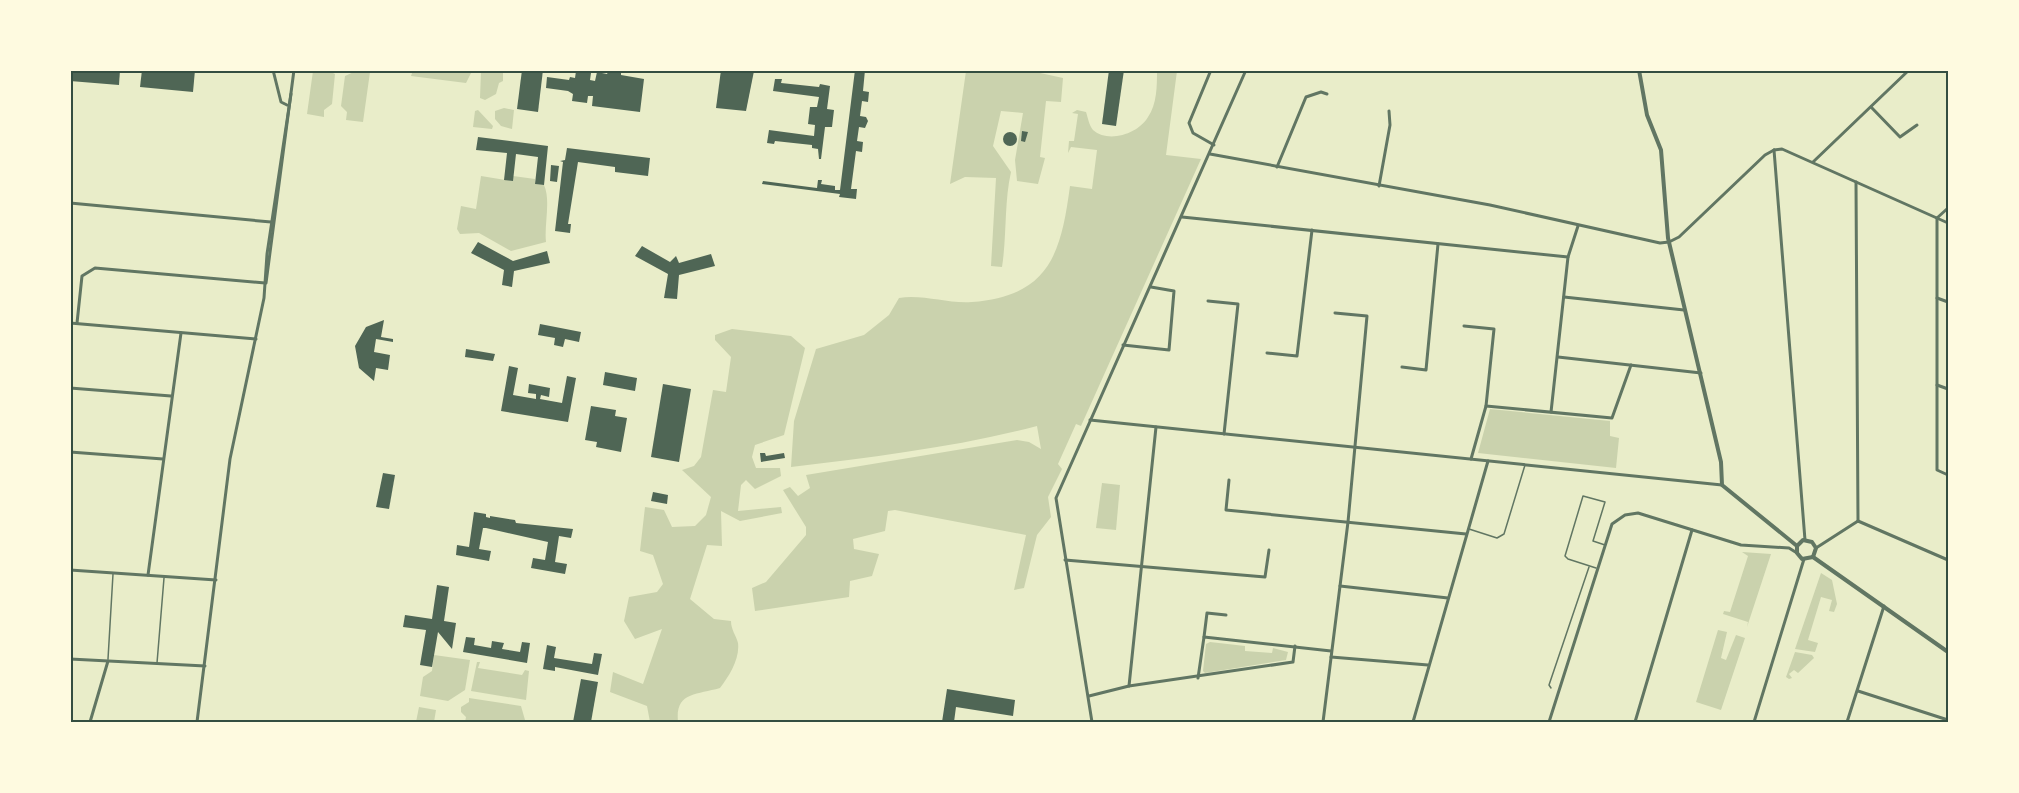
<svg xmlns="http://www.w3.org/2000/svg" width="2019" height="793" font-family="Jost,sans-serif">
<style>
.green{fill:#cad2ad}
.building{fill:#4f6655}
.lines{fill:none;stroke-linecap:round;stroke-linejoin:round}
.service{stroke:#617663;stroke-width:1.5}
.minor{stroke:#617663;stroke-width:3}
.tertiary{stroke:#617663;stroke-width:4}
.neatline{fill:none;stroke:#344e41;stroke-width:2}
</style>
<rect width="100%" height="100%" fill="#e9edc9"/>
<g class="green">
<polygon points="313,71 329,71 335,74 332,104 324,110 324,117 307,114"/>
<polygon points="356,71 370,72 363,122 346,120 347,112 341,106 345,76"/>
<polygon points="407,71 472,71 466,83 411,76 412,73"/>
<polygon points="481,71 503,72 503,81 499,83 496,94 485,100 480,98"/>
<path d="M 966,71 L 1031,71 L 1063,78 L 1061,102 L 1046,101 L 1040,157 L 1045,158 L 1038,184 L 1017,181 L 1015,160 L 1023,113 L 1001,111 L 993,146 L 1011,172 C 1004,203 1007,235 1002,267 L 991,266 L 996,178 L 965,177 L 950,184 Z"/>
<path d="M 1157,71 L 1177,71 L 1166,155 L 1201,159 L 1081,426 L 1076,424 L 1058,464 L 1062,469 L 1048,497 L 1051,517 L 1037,535 L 1024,588 L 1014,590 L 1026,535 L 895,510 L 888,511 L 885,531 L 853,539 L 854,549 L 879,554 L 872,576 L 850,581 L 849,597 L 755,611 L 752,588 L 766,582 L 806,535 L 806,527 L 783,490 L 790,487 L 798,496 L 810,488 L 806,475 L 1017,440 L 1029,442 L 1041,449 L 1037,426 C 957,447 874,457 791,467 L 794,421 L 816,349 L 864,335 L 889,315 L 899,298 C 923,294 948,304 972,302 C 1050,296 1061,253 1070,186 L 1092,189 L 1097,150 L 1071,147 L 1068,153 L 1069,141 L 1074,141 L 1078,114 L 1072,113 L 1077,110 L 1086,112 C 1088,118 1089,125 1093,130 C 1109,144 1139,133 1148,117 C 1157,104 1157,86 1157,71 Z"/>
<polygon points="504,108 514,110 512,129 501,126 495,119 495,111"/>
<polygon points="478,110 493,126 492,129 473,127 475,111"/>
<path d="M 481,176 L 512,181 L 513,176 L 535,179 L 535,184 L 544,185 C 551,200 544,225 546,242 L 511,251 L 479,233 L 460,234 L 457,229 L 461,206 L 476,209 Z"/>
<path d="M 732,329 L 791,336 L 805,348 L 784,435 L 755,445 L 752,457 L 756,468 L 780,468 L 781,476 L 755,489 L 746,480 L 741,485 L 738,511 L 781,507 L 782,513 L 740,521 L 721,511 L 722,546 L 707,545 L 690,599 L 714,619 L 731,621 C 731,630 736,635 738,643 C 740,659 729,676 720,688 C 696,695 675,692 678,722 L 650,722 L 647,706 L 610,692 L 613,672 L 643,684 L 662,629 L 635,639 L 624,621 L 629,597 L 657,592 L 663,584 L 653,555 L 640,551 L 645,507 L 664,510 L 672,527 L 695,526 L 706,515 L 711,497 L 682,470 L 694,466 L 701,457 L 713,390 L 726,392 L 731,357 L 715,340 L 715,335 Z"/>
<polygon points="1490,409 1610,421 1610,436 1619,438 1616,468 1478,453"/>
<polygon points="1102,483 1120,485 1116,530 1096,528"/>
<polygon points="1742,552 1771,554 1747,627 1748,622 1723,614 1724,611 1730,612 1748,556"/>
<polygon points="1821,573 1832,580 1837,604 1834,612 1829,611 1832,600 1821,597 1808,640 1818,643 1815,652 1795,649"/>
<polygon points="1718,630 1727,632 1721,658 1726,660 1736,635 1745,638 1721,710 1696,702"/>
<polygon points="1210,642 1245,646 1245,651 1272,653 1273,648 1288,652 1286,660 1205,673 1203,671 1206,644"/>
<polygon points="1795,652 1812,655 1814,658 1798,673 1794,670 1789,674 1792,678 1789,679 1786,677"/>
<polygon points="434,655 470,660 465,690 448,701 420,696 423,677 432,671"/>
<polygon points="477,662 480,662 478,668 522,675 525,670 529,671 526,700 471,691"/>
<polygon points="469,698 521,706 525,720 465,722 466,717 461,712 461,707 469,702"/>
<polygon points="419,707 436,710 434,722 416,722"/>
</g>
<g class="building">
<polygon points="70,70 120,70 119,85 70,81"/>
<polygon points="142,70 195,70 193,92 140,87"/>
<polygon points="522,70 543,70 538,112 517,109"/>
<polygon points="609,70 621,70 621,75 644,79 640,112 592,106 593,96 588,96 587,103 572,101 573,94 568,91 546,88 547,77 569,80 570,77 575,78 576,71 591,73 590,80 595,81 597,72 607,74"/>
<polygon points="721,70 754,71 746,111 716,108"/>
<polygon points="855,70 865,70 863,91 869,92 868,102 862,101 860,116 866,117 868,121 865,128 859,127 857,141 863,142 862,152 856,151 851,189 857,189 856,199 839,197 840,194 762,184 763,181 817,188 818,180 822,180 821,184 835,186 835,190 840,190"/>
<polygon points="1109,70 1124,70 1116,126 1102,124"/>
<polygon points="775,79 782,79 781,83 819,87 820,84 830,86 827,109 834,110 832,127 825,127 821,159 819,159 818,149 812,148 812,145 775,141 774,144 767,143 769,130 814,136 815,125 808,124 810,107 817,107 819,97 773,91"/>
<polygon points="1022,131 1028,132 1025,142 1021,141"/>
<circle cx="1010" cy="139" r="7"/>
<polygon points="478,137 548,146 544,185 535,184 538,157 516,154 513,181 504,180 507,153 476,150"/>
<polygon points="567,148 650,158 648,176 615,172 615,167 578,162 568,224 571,224 570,233 555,231 563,162 560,161 565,160"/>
<polygon points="551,165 559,166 557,182 550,181"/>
<polygon points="478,242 513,261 547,251 550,263 514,271 512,287 502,285 504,270 471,253"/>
<polygon points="642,246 670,262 676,256 679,263 711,254 715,266 679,275 677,299 664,298 668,274 635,256"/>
<polygon points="384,320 381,337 393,339 393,342 376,339 374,352 390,355 388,370 376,368 374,381 359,368 355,346 366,327"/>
<polygon points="540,324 581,332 579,342 565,339 563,347 554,345 555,338 538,335"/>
<polygon points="466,349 495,354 493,361 465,357"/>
<polygon points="509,366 518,368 513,395 536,399 536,394 528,393 529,384 550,388 549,397 541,395 540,399 562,403 567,376 576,378 568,422 501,411"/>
<polygon points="605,372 637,378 635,391 603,385"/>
<polygon points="663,384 691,389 679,462 651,457"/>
<polygon points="591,406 616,410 615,416 627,418 621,452 596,447 597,442 585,440"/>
<polygon points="760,453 765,453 766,456 784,453 785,458 761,462"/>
<polygon points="383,473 395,475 389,509 376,507"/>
<polygon points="653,492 668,495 667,504 651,501"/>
<polygon points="474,512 486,514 486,517 490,518 490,516 515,520 516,523 573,529 571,538 559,536 555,562 567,564 565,574 531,568 533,558 545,560 548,542 486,528 483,528 479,549 491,551 489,561 456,555 457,545 469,547"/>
<polygon points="437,585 449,587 444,621 456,623 452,649 438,632 432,667 420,665 426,630 403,627 405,615 432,619"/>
<polygon points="466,637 475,638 474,645 491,648 492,641 504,643 502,649 520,652 522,642 530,643 527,663 463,652"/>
<polygon points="547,645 556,647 554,658 592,664 594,653 602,654 598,675 555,667 555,671 543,669"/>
<polygon points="581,679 598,682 591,722 573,722"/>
<polygon points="947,689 1015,700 1013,716 956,707 954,722 942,722"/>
</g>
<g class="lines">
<g class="service">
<polyline points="1469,529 1497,538 1504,534 1525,465"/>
<polyline points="1596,568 1568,559 1565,556 1583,496 1605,502 1593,541 1605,545"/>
<polyline points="108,659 113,574"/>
<polyline points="157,663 164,578"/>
<polyline points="1551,688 1549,685 1589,567"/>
</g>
<g class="minor">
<polyline points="273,70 281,102 287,105"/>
<polyline points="1211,70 1189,123 1193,133 1214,145"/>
<polyline points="1871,107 1900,137 1917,125"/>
<polyline points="1774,150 1805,540"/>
<polyline points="1774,150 1782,149 1948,223"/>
<polyline points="1210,154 1490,205 1660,243 1669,242 1679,237 1765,155 1774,150"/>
<polyline points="1813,162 1909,70"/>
<polyline points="1277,167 1306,97 1321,92 1327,94"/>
<polyline points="1856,182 1858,521"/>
<polyline points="1379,186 1390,125 1389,111"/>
<polyline points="70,203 271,222"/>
<polyline points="1182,217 1568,257"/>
<polyline points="1937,218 1937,470 1948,475"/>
<polyline points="1937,218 1948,208"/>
<polyline points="266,283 294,70"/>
<polyline points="1564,297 1684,310"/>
<polyline points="1937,298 1948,302"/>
<polyline points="1208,301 1238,304 1224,434"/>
<polyline points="70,323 256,339"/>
<polyline points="77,323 82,276 95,268 265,283"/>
<polyline points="1464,326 1494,329 1486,406 1471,459"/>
<polyline points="1123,345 1169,350 1174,291 1151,287"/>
<polyline points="1267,353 1297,356 1312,230"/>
<polyline points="1558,357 1701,373"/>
<polyline points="1402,367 1426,370 1438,244"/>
<polyline points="1937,385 1948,389"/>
<polyline points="70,388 171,396"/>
<polyline points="1486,406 1612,418 1631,365"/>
<polyline points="1551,412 1568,257 1578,226"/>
<polyline points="1090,420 1722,485"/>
<polyline points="70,452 163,459"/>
<polyline points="1229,480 1226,510 1466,534"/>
<polyline points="1816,548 1858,521 1948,560"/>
<polyline points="1065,560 1265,577 1269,550"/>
<polyline points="70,570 216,580"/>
<polyline points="148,575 181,333"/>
<polyline points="1340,586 1448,598"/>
<polyline points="1204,637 1207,613 1226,615"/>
<polyline points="1331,657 1428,665"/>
<polyline points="70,659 205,666"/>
<polyline points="1198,678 1204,637 1331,651"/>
<polyline points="1129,686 1156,427"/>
<polyline points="1858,691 1948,720"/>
<polyline points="1089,696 1129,686 1293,662 1295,646"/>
<polyline points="90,722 108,661"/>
<polyline points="197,722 230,459 264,298 267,254 291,94"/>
<polyline points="1092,722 1056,498 1246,70"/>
<polyline points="1323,722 1348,522 1367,316 1335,313"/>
<polyline points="1413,722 1488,461"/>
<polyline points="1549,722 1612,524 1625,515 1638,513 1741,545 1789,548 1797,553"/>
<polyline points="1635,722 1692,530"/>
<polyline points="1754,722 1804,559"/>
<polyline points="1847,722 1884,606"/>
</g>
<g class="tertiary">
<polyline points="1639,70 1647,115 1661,150 1668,238 1721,462 1722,485 1797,546"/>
<polyline points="1797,546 1803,540 1812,542 1816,548 1813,557"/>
<polyline points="1797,546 1797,553 1802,559 1813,557"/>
<polyline points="1813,557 1948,652"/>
</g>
</g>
<rect width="2019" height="793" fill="none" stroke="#fefae0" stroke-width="144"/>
<rect x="72" y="72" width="1875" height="649" class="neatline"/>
</svg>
